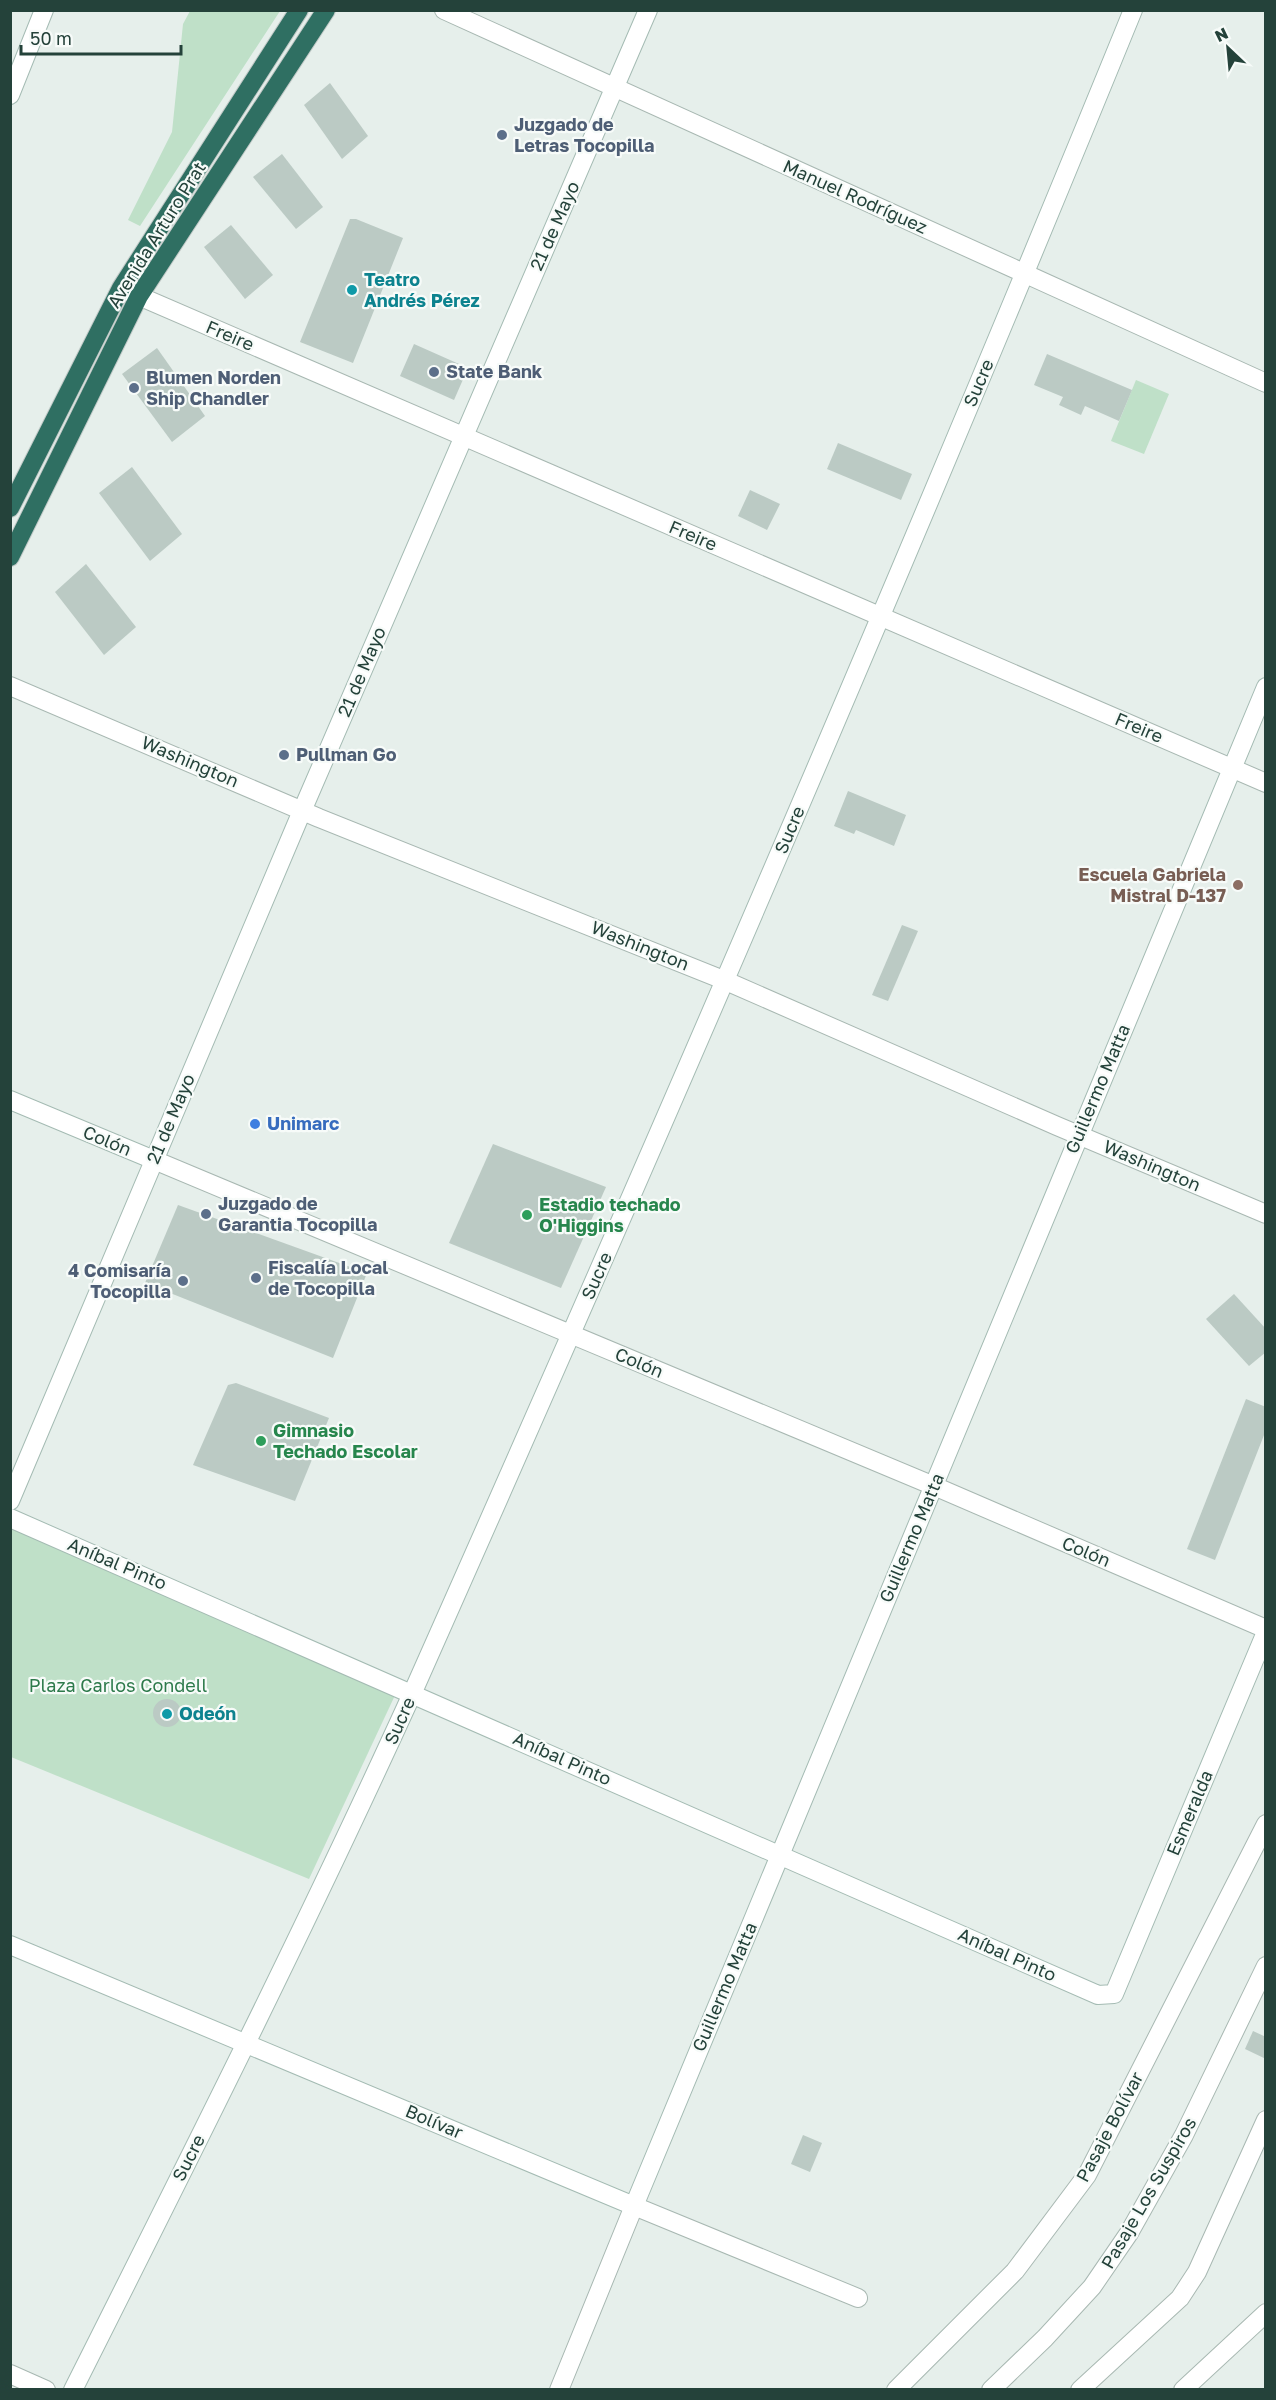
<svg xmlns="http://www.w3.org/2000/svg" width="1276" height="2400" font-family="'Golos Text',sans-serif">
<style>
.green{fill:#bfe0c8}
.building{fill:#bbcac4}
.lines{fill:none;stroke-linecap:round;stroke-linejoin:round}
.street-casing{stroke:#a8b8b2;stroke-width:20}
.secondary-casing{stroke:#a4bbb3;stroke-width:20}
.highway-casing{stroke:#c2cac8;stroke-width:20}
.street{stroke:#fff;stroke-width:18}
.secondary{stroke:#fff;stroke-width:18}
.highway{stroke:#2f6f62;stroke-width:18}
.service-dot{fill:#5c6f8a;stroke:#f7fbf9;stroke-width:2}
.culture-dot{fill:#0f9aa8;stroke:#f7fbf9;stroke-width:2}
.education-dot{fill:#8d6e63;stroke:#f7fbf9;stroke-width:2}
.shop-dot{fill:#3f7fe0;stroke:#f7fbf9;stroke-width:2}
.leisure-dot{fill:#2e9e5b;stroke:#f7fbf9;stroke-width:2}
.labels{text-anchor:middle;stroke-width:4.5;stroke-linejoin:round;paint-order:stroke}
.service-label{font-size:18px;font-weight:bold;fill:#4e5e75;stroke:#f7fbf9;text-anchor:start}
.street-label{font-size:18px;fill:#24423a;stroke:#f7fbf9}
.culture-label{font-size:18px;font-weight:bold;fill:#0d838f;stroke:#f7fbf9;text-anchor:start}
.education-label{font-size:18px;font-weight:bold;fill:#785e54;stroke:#f7fbf9;text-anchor:end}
.shop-label{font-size:18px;font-weight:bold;fill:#366cbe;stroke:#f7fbf9;text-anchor:start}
.leisure-label{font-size:18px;font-weight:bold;fill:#27864d;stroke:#f7fbf9;text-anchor:start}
.park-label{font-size:18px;fill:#2d7a4b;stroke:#f7fbf9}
</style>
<rect width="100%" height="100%" fill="#e6efeb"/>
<g class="green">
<polygon points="190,11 280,11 140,226 128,220 172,132 183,24"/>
<polygon points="1136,380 1169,394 1144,454 1111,441"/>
<polygon points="10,1527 397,1691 309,1879 11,1757"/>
</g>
<g class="building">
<polygon points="330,83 368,136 342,159 304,105"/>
<polygon points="282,154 323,207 296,229 253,177"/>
<polygon points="350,219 356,219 403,238 353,363 300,342"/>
<polygon points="231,225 273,275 245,299 204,247"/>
<polygon points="414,344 468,368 454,400 400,376"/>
<polygon points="157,348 205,416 172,442 122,374"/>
<polygon points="1047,354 1132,390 1119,421 1085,406 1081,415 1059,405 1063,397 1034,385"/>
<polygon points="838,443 912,474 901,500 827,469"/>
<polygon points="132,467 182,534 150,561 99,493"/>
<polygon points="750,490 780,504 767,530 738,516"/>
<polygon points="86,564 136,627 104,655 55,592"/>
<polygon points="848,791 906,815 894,846 856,830 854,834 834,826"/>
<polygon points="902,925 918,931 888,1001 872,995"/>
<polygon points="493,1144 606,1187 561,1288 449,1243"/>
<polygon points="178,1205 367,1273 333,1358 145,1283"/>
<polygon points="1234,1294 1266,1329 1266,1352 1249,1366 1206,1319"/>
<polygon points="236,1383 329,1418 295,1501 193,1465 228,1385"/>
<polygon points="1246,1399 1266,1407 1266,1430 1215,1560 1187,1549"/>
<circle cx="167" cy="1713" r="14"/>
<polygon points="1253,2031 1266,2037 1266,2059 1245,2049"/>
<polygon points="803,2135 822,2143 810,2172 791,2164"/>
</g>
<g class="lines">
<g class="street-casing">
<g id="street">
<polyline points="444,10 1266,383"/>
<polyline points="125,290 1266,783"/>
<polyline points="10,686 319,818 726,981 1057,1126 1266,1214"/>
<polyline points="154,1160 934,1486 1266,1629"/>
<polyline points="10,2374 46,2390"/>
<polyline points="559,2390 634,2206 858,2298"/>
<polyline points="896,2390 1015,2271 1087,2175 1266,1824"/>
<polyline points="991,2390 1045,2338 1092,2287 1129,2233 1184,2135 1266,1966"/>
<polyline points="1080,2390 1180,2298 1197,2272 1266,2120"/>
<polyline points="1183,2390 1266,2313"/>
</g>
</g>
<g class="secondary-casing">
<g id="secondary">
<polyline points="10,95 44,10"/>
<polyline points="10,1100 154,1160"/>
<polyline points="10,1501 302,811 648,10"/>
<polyline points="10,1518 1098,1995 1114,1994 1266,1632"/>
<polyline points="10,1945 634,2206 1266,687"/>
<path d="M 73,2390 C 189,2159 305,1929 412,1694 C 660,1136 902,576 1133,10"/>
</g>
</g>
<g class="highway-casing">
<g id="highway">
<polyline points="10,508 121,288 299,10"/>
<polyline points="10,557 139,296 326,10"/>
</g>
</g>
<use href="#street" class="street"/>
<use href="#secondary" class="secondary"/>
<use href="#highway" class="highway"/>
</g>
<g class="service-dot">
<circle cx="502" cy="135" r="6"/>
<circle cx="434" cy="372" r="6"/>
<circle cx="134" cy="388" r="6"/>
<circle cx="284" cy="755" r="6"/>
<circle cx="206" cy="1214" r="6"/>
<circle cx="256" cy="1278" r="6"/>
<circle cx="183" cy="1281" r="6"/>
</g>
<g class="culture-dot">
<circle cx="352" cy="290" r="6"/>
<circle cx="167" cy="1714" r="6"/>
</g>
<circle class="education-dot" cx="1238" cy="885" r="6"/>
<circle class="shop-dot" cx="255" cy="1124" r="6"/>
<g class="leisure-dot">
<circle cx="527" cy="1215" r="6"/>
<circle cx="261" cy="1441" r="6"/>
</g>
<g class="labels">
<g class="service-label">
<text x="514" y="131">Juzgado de<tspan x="514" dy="21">Letras Tocopilla</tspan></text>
<text x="446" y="378">State Bank</text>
<text x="146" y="384">Blumen Norden<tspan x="146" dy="21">Ship Chandler</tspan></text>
<text x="296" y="761">Pullman Go</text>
<text x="218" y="1210">Juzgado de<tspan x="218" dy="21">Garantia Tocopilla</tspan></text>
<text x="268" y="1274">Fiscalía Local<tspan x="268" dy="21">de Tocopilla</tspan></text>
<text x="171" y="1277" text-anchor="end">4 Comisaría<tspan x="171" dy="21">Tocopilla</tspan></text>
</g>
<g class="street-label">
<text transform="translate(855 197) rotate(24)" y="6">Manuel Rodríguez</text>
<text transform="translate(555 226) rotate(-66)" y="6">21 de Mayo</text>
<text transform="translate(157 235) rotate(-58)" y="6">Avenida Arturo Prat</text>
<text transform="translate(230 336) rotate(23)" y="6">Freire</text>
<text transform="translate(979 383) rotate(-67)" y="6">Sucre</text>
<text transform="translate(693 536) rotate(23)" y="6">Freire</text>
<text transform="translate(362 672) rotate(-67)" y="6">21 de Mayo</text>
<text transform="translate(1139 728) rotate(23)" y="6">Freire</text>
<text transform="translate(190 762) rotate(23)" y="6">Washington</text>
<text transform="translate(790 830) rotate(-67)" y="6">Sucre</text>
<text transform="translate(640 946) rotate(22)" y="6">Washington</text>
<text transform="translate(1098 1089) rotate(-67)" y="6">Guillermo Matta</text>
<text transform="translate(171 1119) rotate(-67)" y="6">21 de Mayo</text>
<text transform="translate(107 1141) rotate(23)" y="6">Colón</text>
<text transform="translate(1152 1166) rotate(23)" y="6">Washington</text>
<text transform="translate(597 1276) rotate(-66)" y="6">Sucre</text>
<text transform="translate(639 1363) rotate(23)" y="6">Colón</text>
<text transform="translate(912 1538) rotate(-67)" y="6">Guillermo Matta</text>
<text transform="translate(1086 1552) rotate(23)" y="6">Colón</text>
<text transform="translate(117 1564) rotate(23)" y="6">Aníbal Pinto</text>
<text transform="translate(400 1721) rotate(-66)" y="6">Sucre</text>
<text transform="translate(562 1759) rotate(24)" y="6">Aníbal Pinto</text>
<text transform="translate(1190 1813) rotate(-67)" y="6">Esmeralda</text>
<text transform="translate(1007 1955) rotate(24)" y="6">Aníbal Pinto</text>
<text transform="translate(725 1987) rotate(-67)" y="6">Guillermo Matta</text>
<text transform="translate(434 2122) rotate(23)" y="6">Bolívar</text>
<text transform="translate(1110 2127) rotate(-62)" y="6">Pasaje Bolívar</text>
<text transform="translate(189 2158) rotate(-63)" y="6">Sucre</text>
<text transform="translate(1149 2193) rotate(-60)" y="6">Pasaje Los Suspiros</text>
</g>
<g class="culture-label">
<text x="364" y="286">Teatro<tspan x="364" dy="21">Andrés Pérez</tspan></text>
<text x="179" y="1720">Odeón</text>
</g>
<g class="education-label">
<text x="1226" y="881">Escuela Gabriela<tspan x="1226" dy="21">Mistral D-137</tspan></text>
</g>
<g class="shop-label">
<text x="267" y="1130">Unimarc</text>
</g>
<g class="leisure-label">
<text x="539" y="1211">Estadio techado<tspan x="539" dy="21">O'Higgins</tspan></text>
<text x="273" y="1437">Gimnasio<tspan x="273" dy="21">Techado Escolar</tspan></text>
</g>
<g class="park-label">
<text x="118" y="1692">Plaza Carlos Condell</text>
</g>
</g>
<rect width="1276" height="2400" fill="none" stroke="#24423a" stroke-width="24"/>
<g transform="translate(1228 48) rotate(334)" stroke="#f7fbf9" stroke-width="4.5" paint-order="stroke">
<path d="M0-4.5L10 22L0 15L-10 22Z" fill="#24423a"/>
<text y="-9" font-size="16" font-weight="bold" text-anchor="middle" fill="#24423a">N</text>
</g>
<path d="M21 45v9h160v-9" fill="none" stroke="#24423a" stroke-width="3"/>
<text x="30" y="45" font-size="18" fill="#24423a" stroke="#f7fbf9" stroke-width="4.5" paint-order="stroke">50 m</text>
</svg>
